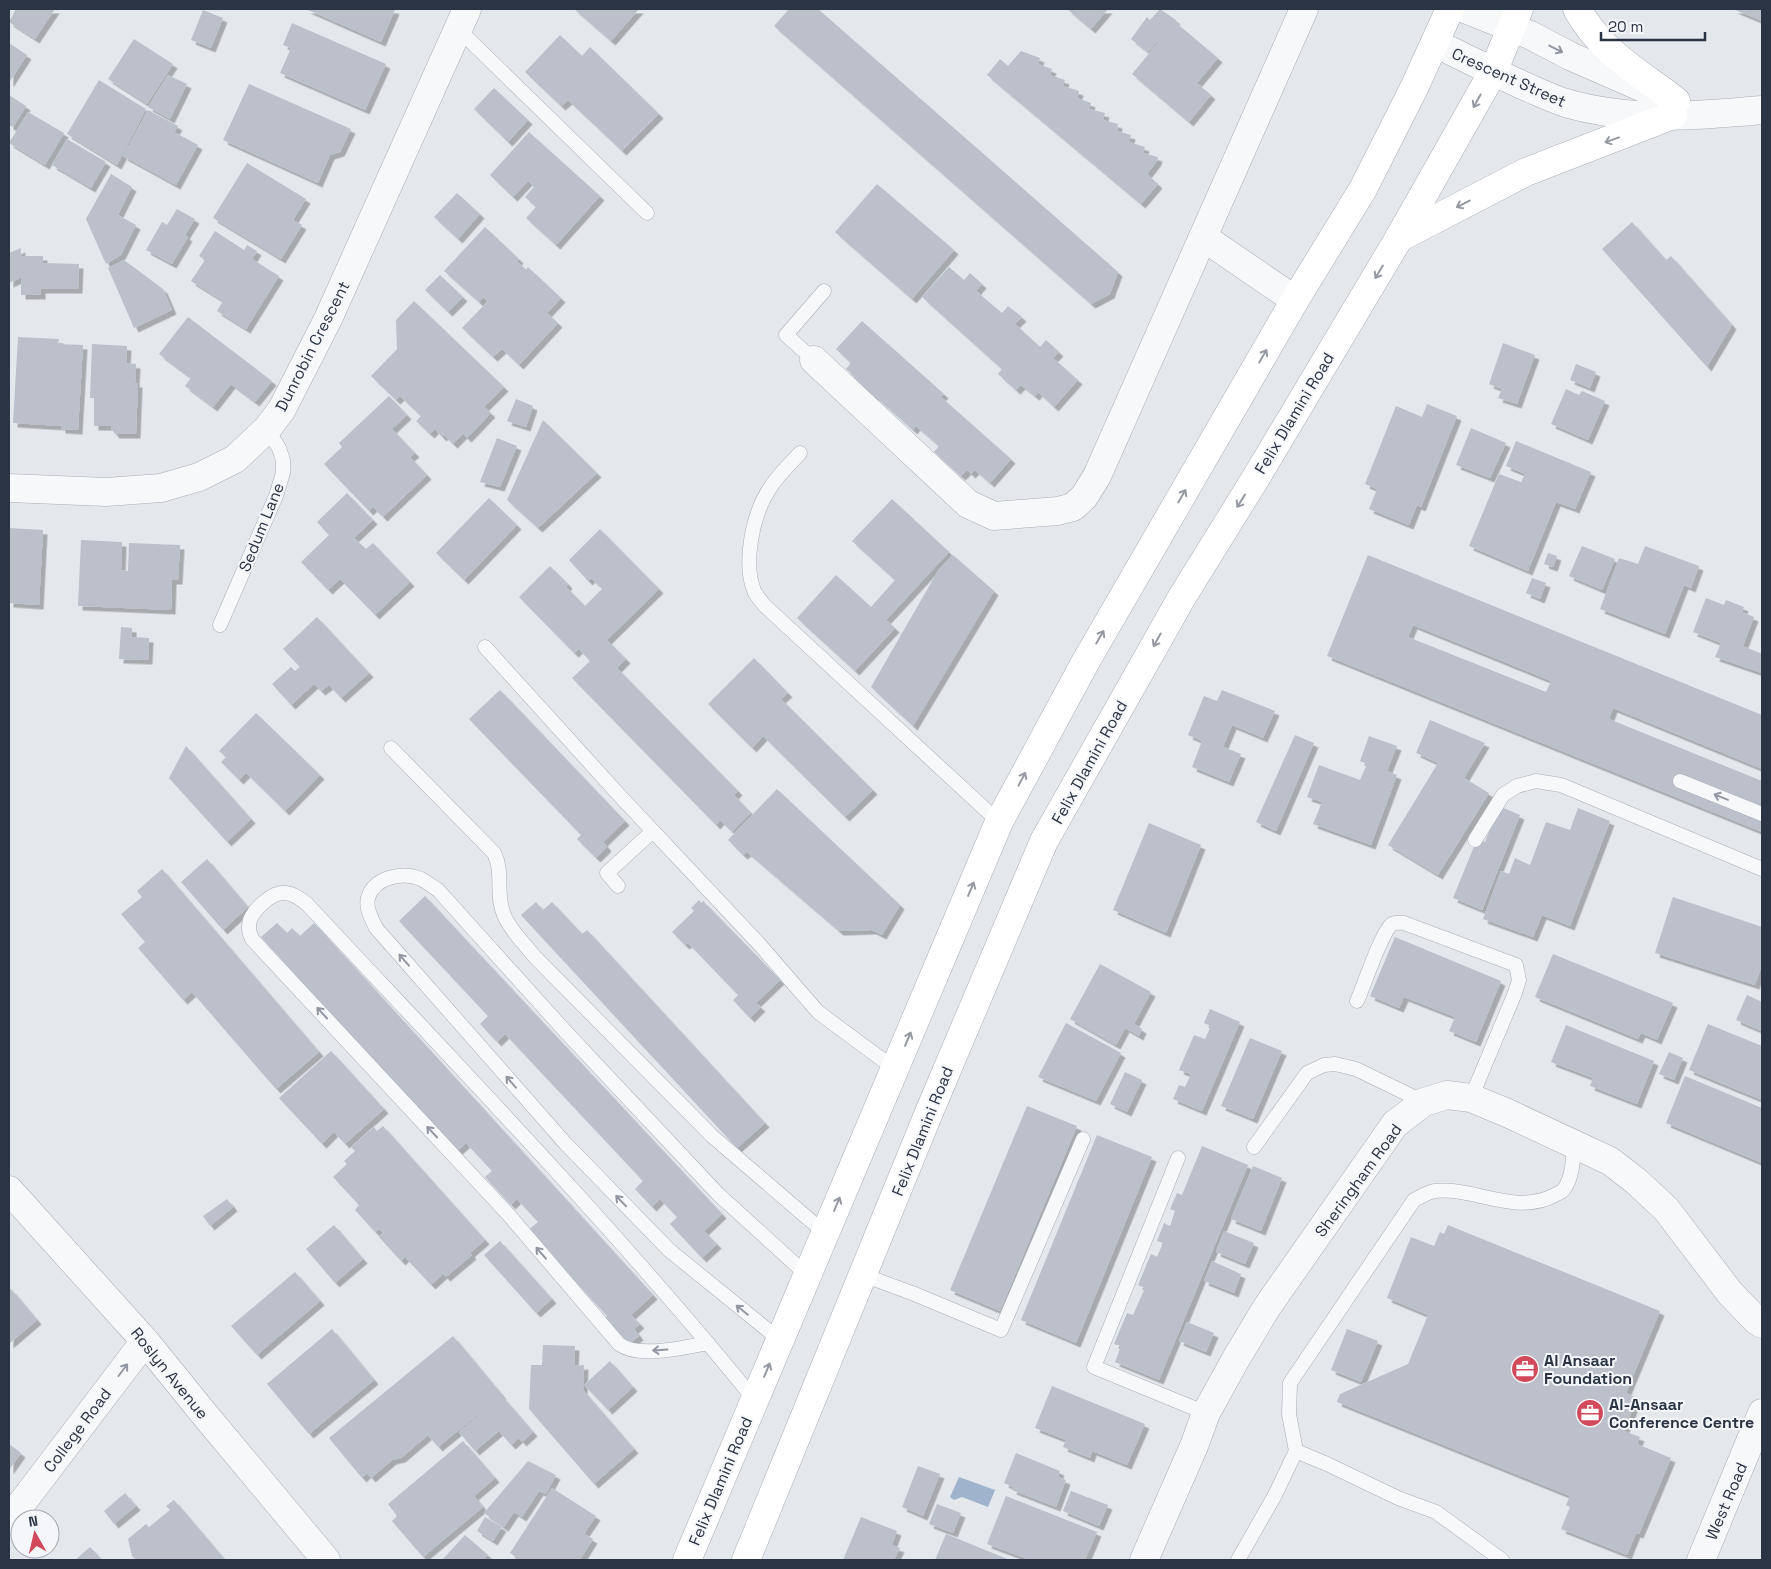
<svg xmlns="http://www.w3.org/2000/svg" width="1771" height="1569" font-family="'Space Grotesk',sans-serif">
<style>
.water{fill:#9fb4cc}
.building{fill:#bbc0ca;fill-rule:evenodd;filter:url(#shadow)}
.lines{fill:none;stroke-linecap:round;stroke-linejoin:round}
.lane-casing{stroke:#a9aeb7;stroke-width:15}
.street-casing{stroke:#a9aeb7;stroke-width:29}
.secondary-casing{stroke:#a9aeb7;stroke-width:29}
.lane{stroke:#f7f8fa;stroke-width:14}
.street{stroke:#f7f8fa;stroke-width:28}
.secondary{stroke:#fff;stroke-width:28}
.oneway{stroke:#9196a0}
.oneway2{stroke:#959aa2}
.labels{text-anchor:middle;stroke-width:4;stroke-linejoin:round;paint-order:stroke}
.street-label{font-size:16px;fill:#2b3445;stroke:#f4f6f9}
.poi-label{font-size:16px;font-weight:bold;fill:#2b3445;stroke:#f4f6f9;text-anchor:start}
</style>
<defs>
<filter id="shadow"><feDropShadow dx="4.5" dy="4.5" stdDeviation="0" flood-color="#0004"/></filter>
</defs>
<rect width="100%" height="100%" fill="#e4e7ec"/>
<polygon class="water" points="959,1477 995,1490 988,1507 962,1497 954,1500 950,1497"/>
<g class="building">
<polygon points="16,9 55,9 35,39 9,22"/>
<polygon points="306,9 393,9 395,10 381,42"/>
<polygon points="574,9 639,9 611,41"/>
<polygon points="789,9 818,9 1118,272 1110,294 1091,304 774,26"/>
<polygon points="1067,9 1108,9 1091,29"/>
<polygon points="1160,9 1176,20 1148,52 1131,39 1147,17 1150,20"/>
<polygon points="1733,9 1762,9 1762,21"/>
<polygon points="203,10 223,18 211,48 191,40"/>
<polygon points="1175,22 1218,58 1197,83 1211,95 1189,122 1132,74"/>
<polygon points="292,23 386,64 365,110 280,73 291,48 283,45"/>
<polygon points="560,35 582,56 590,47 659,114 622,151 568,100 561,106 525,72"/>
<polygon points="134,39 173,64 147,104 108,79"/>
<polygon points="9,43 27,55 9,83"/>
<polygon points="1021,51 1040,58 1038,64 1052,69 1050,75 1065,80 1063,86 1079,91 1077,98 1091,103 1089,109 1105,113 1103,120 1118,124 1117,131 1131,135 1129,142 1145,147 1143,153 1158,157 1157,161 1147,174 1158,184 1141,204 987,75 1000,59 1008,66"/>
<polygon points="168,75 187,84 170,119 148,107"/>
<polygon points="99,80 146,109 117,165 67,134"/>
<polygon points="249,84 351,129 340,152 330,155 318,183 223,140"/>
<polygon points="494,88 528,120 508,142 474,109"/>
<polygon points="9,95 26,106 13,127 9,125"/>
<polygon points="148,110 178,126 174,132 198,145 176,185 123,156"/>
<polygon points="28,112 64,133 45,165 9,143"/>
<polygon points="529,132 600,196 556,245 526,218 536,207 525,197 534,187 528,181 513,197 490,175"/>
<polygon points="67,139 106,162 91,188 52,165"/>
<polygon points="247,163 306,199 293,220 302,225 281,259 213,218"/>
<polygon points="111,174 132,187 118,215 136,225 121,255 106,264 86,219"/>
<polygon points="877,184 954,250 912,299 835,232"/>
<polygon points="457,193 480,214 458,239 434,217"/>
<polygon points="177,209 195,219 185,235 188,237 172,264 146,250 162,222 167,225"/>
<polygon points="1632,222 1666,260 1671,256 1732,325 1707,367 1602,249"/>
<polygon points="485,227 519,259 517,261 526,270 528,267 561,298 547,313 558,323 519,365 502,349 493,357 462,328 488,301 483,297 479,302 444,271"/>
<polygon points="215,231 244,250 247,245 257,251 252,259 279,276 246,329 217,311 223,301 191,281 205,260 199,256"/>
<polygon points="21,248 20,278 9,283 9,253"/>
<polygon points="21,256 43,256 43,263 79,264 78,289 41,289 41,295 21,295"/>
<polygon points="124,260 163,289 172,310 134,328 108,268"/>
<polygon points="949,267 964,280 970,273 982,284 976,291 1002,313 1008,306 1022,317 1015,324 1040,347 1046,340 1059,352 1053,358 1078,380 1054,407 1038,392 1035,396 1021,385 1016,390 998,374 1002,369 922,297"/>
<polygon points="440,275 463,297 448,312 425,290"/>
<polygon points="414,301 504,387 484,407 491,413 467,438 463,434 453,444 444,435 442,437 435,429 430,434 416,421 421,416 400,396 396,400 371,376 397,349 396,320"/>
<polygon points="188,317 272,381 255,402 231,384 213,407 185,386 191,378 159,354"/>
<polygon points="862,321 944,394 941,397 1011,459 990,483 975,470 971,474 967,470 961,476 934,452 939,446 916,426 913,430 875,396 872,399 851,381 855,376 846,369 851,363 836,349"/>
<polygon points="18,337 59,339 58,344 83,345 78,430 61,429 61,426 13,423"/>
<polygon points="1503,343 1535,355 1517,404 1498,398 1502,389 1489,384"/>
<polygon points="92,344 127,346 126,363 136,364 135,383 138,383 136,434 115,434 112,430 111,426 94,426 94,398 90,398"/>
<polygon points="1576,364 1596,372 1590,388 1570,380"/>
<polygon points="1566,389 1579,395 1582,391 1605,401 1588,440 1551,424"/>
<polygon points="389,396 407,415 392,429 415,453 410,457 427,475 383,517 373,507 369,511 324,464 342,447 339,443"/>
<polygon points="516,399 533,406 526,427 507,421"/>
<polygon points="1427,404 1457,416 1421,507 1417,505 1409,525 1369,509 1377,489 1365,484 1396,406 1422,417"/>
<polygon points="543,420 597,473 538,528 507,500"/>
<polygon points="1471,428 1506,443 1490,478 1456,465"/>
<polygon points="497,438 517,446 500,487 480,482"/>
<polygon points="1516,441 1591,472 1575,509 1556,502 1528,571 1469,546 1499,474 1521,482 1525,474 1506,466"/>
<polygon points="347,493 373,520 354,538 366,549 373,543 410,582 375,615 340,579 328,590 301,562 329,535 317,522"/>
<polygon points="489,498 517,525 464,580 436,553"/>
<polygon points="892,499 949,552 886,620 895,628 855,671 797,618 836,575 871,607 895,580 852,541"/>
<polygon points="9,528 43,530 39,605 9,603"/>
<polygon points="600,529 659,589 607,640 626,659 617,668 738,791 734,795 751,813 732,832 720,820 716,825 572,678 590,661 579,649 574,653 519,597 550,566 568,584 566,587 585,606 602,589 591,578 588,581 569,560"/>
<polygon points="81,540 122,542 121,570 125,571 128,571 129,543 180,545 178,580 172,580 171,610 78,606"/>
<polygon points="1582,546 1615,559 1602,590 1569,576"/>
<polygon points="1645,546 1699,566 1691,588 1684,585 1665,634 1600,609 1619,558 1638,564"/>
<polygon points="1548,553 1557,556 1553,567 1544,564"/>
<polygon points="953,555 994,591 913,726 871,687 939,569"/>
<path d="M 1368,555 L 1762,715 L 1762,769 L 1613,708 L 1609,719 L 1762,781 L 1762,832 L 1327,656 ZM 1413,625 L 1551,681 L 1546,692 L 1408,637 Z"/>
<polygon points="1532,578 1546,583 1540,599 1526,593"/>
<polygon points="1706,598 1724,605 1726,600 1744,607 1742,612 1754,617 1743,646 1762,654 1762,673 1715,657 1721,643 1693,632"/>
<polygon points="317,617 369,673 341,698 329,685 321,691 314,684 291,705 272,684 291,667 295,671 300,667 283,649"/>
<polygon points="121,627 132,628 132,637 149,638 148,660 119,659"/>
<polygon points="754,658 788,693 781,699 873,790 845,817 763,736 752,748 708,704"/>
<polygon points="500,690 625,821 603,842 607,847 596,858 577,839 581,835 469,719"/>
<polygon points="1222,690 1275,711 1263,738 1232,725 1223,747 1241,754 1229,782 1192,767 1202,741 1188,735 1204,696 1217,701"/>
<polygon points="256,713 320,775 285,811 246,773 239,780 221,762 226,757 219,751"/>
<polygon points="1430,720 1485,743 1464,778 1489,793 1438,875 1388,845 1438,763 1416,753"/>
<polygon points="1295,735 1314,743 1276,831 1256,822"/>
<polygon points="1369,736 1397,746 1387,771 1397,775 1371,845 1313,824 1322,802 1307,797 1319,765 1360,780 1367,764 1360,761"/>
<polygon points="186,746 251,819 227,842 169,778"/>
<polygon points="777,789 900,905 882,935 872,930 839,931 747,852 743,855 728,840"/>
<polygon points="1499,806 1520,815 1482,910 1453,898 1477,839 1485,842"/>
<polygon points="1578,808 1610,821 1570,926 1542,915 1533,937 1483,919 1501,871 1509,874 1515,858 1530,865 1546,822 1570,830"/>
<polygon points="1149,823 1201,845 1166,933 1113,910"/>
<polygon points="207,859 248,907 223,930 181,882"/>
<polygon points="162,869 319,1052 276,1089 192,992 183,1000 138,948 145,942 121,914 142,897 137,891"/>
<polygon points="425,896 722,1214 704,1231 717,1244 702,1258 670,1224 677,1217 660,1199 652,1207 635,1189 643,1181 505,1034 497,1042 480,1024 488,1016 399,921"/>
<polygon points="1673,897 1762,927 1762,965 1755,985 1655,953"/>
<polygon points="699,900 701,903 703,901 780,980 756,1003 761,1007 750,1018 733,1000 738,995 688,943 685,945 672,932 694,911 691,908"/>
<polygon points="536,902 543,910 552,902 582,934 587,930 765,1123 737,1148 521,915"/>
<polygon points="277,923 287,933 292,928 300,936 314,923 653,1295 631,1315 640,1324 634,1329 639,1336 629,1344 605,1318 607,1316 551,1255 526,1232 538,1222 517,1199 511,1205 485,1177 492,1171 466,1143 456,1152 261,937"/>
<polygon points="1395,937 1501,981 1476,1042 1449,1031 1455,1017 1404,997 1399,1008 1370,996"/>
<polygon points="1553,954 1673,1003 1657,1040 1641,1033 1638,1039 1535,997"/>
<polygon points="1100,964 1151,992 1134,1024 1142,1029 1139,1036 1125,1028 1116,1045 1070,1019"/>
<polygon points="1747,995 1762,1002 1762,1031 1736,1020"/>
<polygon points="1210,1009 1240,1022 1202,1111 1173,1099 1179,1085 1185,1087 1191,1074 1179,1070 1194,1035 1205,1039 1211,1026 1204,1023"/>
<polygon points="1066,1023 1121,1053 1096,1101 1038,1077"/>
<polygon points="1708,1024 1762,1046 1762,1100 1689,1070"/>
<polygon points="1566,1025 1654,1061 1637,1104 1590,1086 1593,1078 1551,1062"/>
<polygon points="1250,1038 1282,1051 1253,1119 1221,1106"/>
<polygon points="331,1051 384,1109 345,1144 334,1132 322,1144 279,1098"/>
<polygon points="1669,1052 1683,1058 1674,1080 1659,1074"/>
<polygon points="1125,1072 1142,1080 1127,1112 1110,1104"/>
<polygon points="1685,1076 1762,1108 1762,1163 1666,1123"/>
<polygon points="1027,1106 1077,1126 1000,1311 950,1290"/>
<polygon points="383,1126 485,1240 470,1253 472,1255 446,1277 443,1274 431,1285 405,1257 401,1261 379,1237 383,1233 379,1229 375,1232 355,1210 359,1205 333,1177 347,1164 344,1161 355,1151 351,1147 374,1127 377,1131"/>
<polygon points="1097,1135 1152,1157 1076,1343 1021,1320"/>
<polygon points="1202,1146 1248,1165 1159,1380 1115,1362 1121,1346 1114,1344 1127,1313 1133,1315 1145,1288 1138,1285 1151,1254 1157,1257 1163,1243 1157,1241 1164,1223 1170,1226 1175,1211 1170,1209 1177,1193 1182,1195"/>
<polygon points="1253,1166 1282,1178 1261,1231 1231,1219"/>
<polygon points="227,1199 233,1207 210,1226 203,1216"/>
<polygon points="334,1225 363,1259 335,1283 306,1249"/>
<polygon points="1448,1225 1660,1311 1626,1393 1637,1398 1624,1431 1640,1437 1637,1444 1671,1458 1639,1534 1636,1533 1627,1555 1561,1529 1570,1507 1566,1505 1570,1496 1337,1402 1340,1394 1408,1364 1428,1315 1387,1298 1411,1237 1434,1246 1440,1232 1444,1234"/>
<polygon points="1224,1231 1254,1243 1245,1264 1216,1252"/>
<polygon points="500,1241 552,1299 536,1313 484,1255"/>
<polygon points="1212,1261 1241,1274 1234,1293 1204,1281"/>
<polygon points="295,1272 320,1301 257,1355 231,1326"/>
<polygon points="11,1289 37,1320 9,1344 9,1291"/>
<polygon points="1187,1322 1214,1333 1206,1352 1179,1341"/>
<polygon points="332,1329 374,1380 309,1434 267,1384"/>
<polygon points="1347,1329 1378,1341 1361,1382 1331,1370"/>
<polygon points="453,1336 502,1395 438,1447 428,1435 401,1458 392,1460 371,1478 367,1473 362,1478 329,1438"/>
<polygon points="543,1345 575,1346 574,1366 584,1365 583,1390 634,1449 594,1484 529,1409 531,1365 542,1365"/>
<polygon points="610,1361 633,1387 608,1410 584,1385"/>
<polygon points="1052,1386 1145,1424 1127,1465 1092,1451 1090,1458 1063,1447 1066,1440 1035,1428"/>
<polygon points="502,1396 533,1432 522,1442 519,1438 511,1445 499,1431 475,1451 459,1432"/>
<polygon points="463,1441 495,1478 474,1496 483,1507 423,1557 392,1521 397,1516 388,1504"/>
<polygon points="9,1444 21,1453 9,1470"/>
<polygon points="1016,1453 1060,1471 1058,1477 1066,1480 1056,1507 1012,1490 1013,1487 1004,1483"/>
<polygon points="528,1461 556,1475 546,1494 539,1491 522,1517 514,1512 504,1527 484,1513"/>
<polygon points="918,1466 940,1474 923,1516 902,1507"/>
<polygon points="552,1488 596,1516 584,1534 593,1539 580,1560 521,1560 510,1553"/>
<polygon points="1071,1491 1108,1505 1099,1526 1063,1511"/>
<polygon points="125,1493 136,1506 114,1524 104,1511"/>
<polygon points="1006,1496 1097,1532 1085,1560 1030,1560 987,1544"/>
<polygon points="174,1500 225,1560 136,1560 132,1556 128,1539 146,1524 149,1527 170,1510 166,1506"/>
<polygon points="937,1504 961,1513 953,1533 929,1524"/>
<polygon points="485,1517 502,1527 493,1541 477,1531"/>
<polygon points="861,1517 897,1531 892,1545 900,1548 894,1560 843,1560"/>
<polygon points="946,1534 1010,1560 935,1560"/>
<polygon points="465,1535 488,1555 483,1560 442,1560"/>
<polygon points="90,1547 102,1560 75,1560"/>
</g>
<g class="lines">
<g class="lane-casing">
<g id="lane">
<polyline points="458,29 647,213"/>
<polyline points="814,360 786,335 824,291"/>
<path d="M 800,453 C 790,464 778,475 770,488 C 753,513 742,564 755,593 C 758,597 761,601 764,605 L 999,822"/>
<polyline points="220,625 276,496 283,473 283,460 279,448 267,429"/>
<polyline points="485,647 620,796 760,945 818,1012 895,1069"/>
<path d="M 391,748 L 494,853 C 504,872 495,894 504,915 C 510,930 524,943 534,956 L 712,1136 L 825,1233"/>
<polyline points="1680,781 1762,814"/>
<polyline points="1475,840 1503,795 1517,786 1536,781 1561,785 1762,869"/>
<polyline points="618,886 607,873 653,831"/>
<path d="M 1357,1001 C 1363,988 1382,931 1392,924 C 1396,922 1400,923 1404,923 L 1516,965 L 1519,980 L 1515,993 L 1471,1098"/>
<polyline points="1254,1147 1307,1073 1324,1065 1335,1064 1356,1069 1424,1102"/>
<polyline points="1178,1158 1094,1367 1206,1413"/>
<polyline points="863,1275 912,1293 1001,1330 1083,1139"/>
<path d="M 780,1340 L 669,1250 L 565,1143 L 376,928 C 372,919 365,908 368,898 C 374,877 403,871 421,879 C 427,882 433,887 438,890 L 565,1031 L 718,1194 L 807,1275"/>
<path d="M 708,1343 C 685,1347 639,1359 619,1344 L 508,1214 L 252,939 C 249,933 248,927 250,920 C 255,908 273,891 286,893 C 294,894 301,899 307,904 C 459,1067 614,1227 754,1399"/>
<polyline points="1238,1560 1275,1495 1296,1451"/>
<path d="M 1502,1560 L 1436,1512 L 1398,1498 L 1327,1464 L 1296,1451 L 1289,1414 L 1290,1383 L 1414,1200 C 1420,1197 1428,1192 1435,1191 C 1476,1187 1515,1216 1555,1195 C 1558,1193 1562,1192 1564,1189 C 1573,1177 1573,1159 1574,1144"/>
</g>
</g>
<g class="street-casing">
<g id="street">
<polyline points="1465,9 1530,35 1570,56 1659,95"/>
<path d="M 1435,43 C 1469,60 1503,77 1538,92 C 1547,96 1556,100 1566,103 C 1630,122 1697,116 1762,110"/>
<polyline points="1203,237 1295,300"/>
<polyline points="814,360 968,504 994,516 1058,511 1073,507 1084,497 1097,476 1304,9"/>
<polyline points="9,488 106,492 161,488 199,477 235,459 267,429 282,409 328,319 467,9"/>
<polyline points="9,1190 145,1341 205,1415 326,1560"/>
<polyline points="9,1520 145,1341"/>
<polyline points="1144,1560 1194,1446 1206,1413 1237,1357 1267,1307 1395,1124 1424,1102 1447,1095 1471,1098 1505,1112 1610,1161 1636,1181 1666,1209 1730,1293 1756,1320 1762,1324"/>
<polyline points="1701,1560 1762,1413"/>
</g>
</g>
<g class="secondary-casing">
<g id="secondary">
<path d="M 1577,9 C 1602,53 1637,71 1676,101"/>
<polyline points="1399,238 1526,172 1673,115"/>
<polyline points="687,1560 999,822 1086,661 1295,300 1363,189 1414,88 1450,9"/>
<polyline points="746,1560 930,1110 1044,841 1182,597 1257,476 1399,238 1493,72 1519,9"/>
</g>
</g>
<use href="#lane" class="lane"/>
<use href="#street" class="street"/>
<use href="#secondary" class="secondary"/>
</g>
<defs><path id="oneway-shaft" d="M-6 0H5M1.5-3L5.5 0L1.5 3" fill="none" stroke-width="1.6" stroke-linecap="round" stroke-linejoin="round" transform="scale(1.25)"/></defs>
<g class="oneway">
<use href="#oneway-shaft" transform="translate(1556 49) rotate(27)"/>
<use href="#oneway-shaft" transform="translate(1721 797) rotate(-158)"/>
<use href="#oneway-shaft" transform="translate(404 960) rotate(-131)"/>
<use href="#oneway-shaft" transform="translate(322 1013) rotate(-133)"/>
<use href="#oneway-shaft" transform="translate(511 1082) rotate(-131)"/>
<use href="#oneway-shaft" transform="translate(432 1132) rotate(-133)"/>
<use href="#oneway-shaft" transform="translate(621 1201) rotate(-134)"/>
<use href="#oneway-shaft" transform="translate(541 1253) rotate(-131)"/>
<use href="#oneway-shaft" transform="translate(742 1310) rotate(-141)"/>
<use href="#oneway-shaft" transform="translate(660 1350) rotate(176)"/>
<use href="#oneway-shaft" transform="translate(123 1370) rotate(-53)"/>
</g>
<g class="oneway2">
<use href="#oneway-shaft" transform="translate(1477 101) rotate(119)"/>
<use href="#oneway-shaft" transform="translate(1612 140) rotate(160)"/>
<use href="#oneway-shaft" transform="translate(1463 204) rotate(153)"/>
<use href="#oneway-shaft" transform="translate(1379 272) rotate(121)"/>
<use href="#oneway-shaft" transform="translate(1263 356) rotate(-60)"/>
<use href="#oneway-shaft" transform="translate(1182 496) rotate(-60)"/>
<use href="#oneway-shaft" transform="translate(1241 501) rotate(122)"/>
<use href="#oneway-shaft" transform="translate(1100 637) rotate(-60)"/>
<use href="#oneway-shaft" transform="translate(1157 640) rotate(119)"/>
<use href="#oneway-shaft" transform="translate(1022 779) rotate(-62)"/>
<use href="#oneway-shaft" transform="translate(971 889) rotate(-67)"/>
<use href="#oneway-shaft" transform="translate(908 1039) rotate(-67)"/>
<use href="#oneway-shaft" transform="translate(837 1204) rotate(-67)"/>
<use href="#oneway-shaft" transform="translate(767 1370) rotate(-67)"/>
</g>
<defs>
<g id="office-disc" transform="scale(1.4375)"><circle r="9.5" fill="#d1495b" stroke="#f4f6f9"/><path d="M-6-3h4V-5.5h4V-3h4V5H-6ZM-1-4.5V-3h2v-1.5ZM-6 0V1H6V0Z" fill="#fff"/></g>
</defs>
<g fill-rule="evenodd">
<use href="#office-disc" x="1525" y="1369"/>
<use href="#office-disc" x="1590" y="1413"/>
</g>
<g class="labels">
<g class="street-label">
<text transform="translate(1509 77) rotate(24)" y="6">Crescent Street</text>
<text transform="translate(312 346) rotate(-63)" y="6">Dunrobin Crescent</text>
<text transform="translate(1294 413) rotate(-59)" y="6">Felix Dlamini Road</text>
<text transform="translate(261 527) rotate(-68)" y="6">Sedum Lane</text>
<text transform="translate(1089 762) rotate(-61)" y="6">Felix Dlamini Road</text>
<text transform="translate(922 1131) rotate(-68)" y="6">Felix Dlamini Road</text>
<text transform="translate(1358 1180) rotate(-54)" y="6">Sheringham Road</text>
<text transform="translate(170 1373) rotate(51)" y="6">Roslyn Avenue</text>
<text transform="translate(77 1430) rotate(-53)" y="6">College Road</text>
<text transform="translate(720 1481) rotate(-67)" y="6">Felix Dlamini Road</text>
<text transform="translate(1726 1501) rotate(-67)" y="6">West Road</text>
</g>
<g class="poi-label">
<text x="1544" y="1366">Al Ansaar<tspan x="1544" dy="18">Foundation</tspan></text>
<text x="1609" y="1410">Al-Ansaar<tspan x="1609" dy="18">Conference Centre</tspan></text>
</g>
</g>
<rect width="1771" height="1569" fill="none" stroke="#2b3445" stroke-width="20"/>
<g transform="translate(35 1534) rotate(352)"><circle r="24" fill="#f4f6f9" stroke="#a4a8b1"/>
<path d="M0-4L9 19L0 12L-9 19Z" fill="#d1495b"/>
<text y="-8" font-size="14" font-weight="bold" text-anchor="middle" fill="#2b3445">N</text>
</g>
<path d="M1601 32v8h104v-8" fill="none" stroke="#2b3445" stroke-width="2.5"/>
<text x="1608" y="32" font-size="15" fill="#2b3445" stroke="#f4f6f9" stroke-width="4" paint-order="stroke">20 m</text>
</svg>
